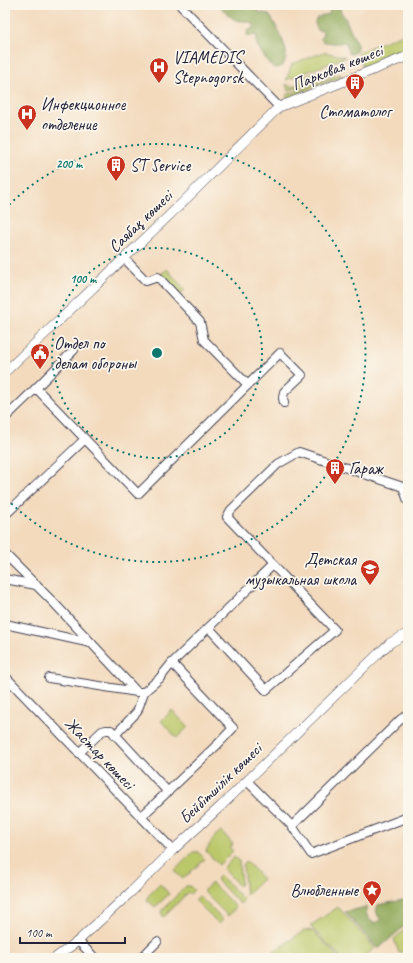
<svg xmlns="http://www.w3.org/2000/svg" width="413" height="963" font-family="Caveat,sans-serif">
<style>
.green{fill:#bbc86a;stroke:#6e7552}
.forest{fill:#94ac5e;stroke:#5b674c}
.lines{fill:none;stroke-linecap:round;stroke-linejoin:round}
.minor-casing{stroke:#413e4e;stroke-width:10}
.tertiary-casing{stroke:#413e4e;stroke-width:10}
.minor{stroke:#fff;stroke-width:8}
.tertiary{stroke:#fff;stroke-width:9}
.ring{fill:none;stroke:#0f766e;stroke-width:2;stroke-dasharray:2 4}
.labels{text-anchor:middle;stroke-width:3.5;stroke-linejoin:round;paint-order:stroke}
.poi-label{font-size:17px;fill:#22223b;stroke:#fbf7ec;text-anchor:start}
.street-label{font-size:17px;fill:#22223b;stroke:#fbf7ec}
.centre{fill:#0f766e;stroke:#fbf7ec;stroke-width:2}
.ring-label{font-size:12px;text-anchor:middle;font-weight:bold;fill:#0f766e;stroke:#fbf7ec;stroke-width:3.5;stroke-linejoin:round;paint-order:stroke}
</style>
<rect width="100%" height="100%" fill="#fbf7ec"/>
<filter id="ink" filterUnits="userSpaceOnUse"><feTurbulence type="fractalNoise" baseFrequency=".025" numOctaves="2"/><feDisplacementMap in="SourceGraphic" scale="8" xChannelSelector="R" yChannelSelector="G"/><feConvolveMatrix kernelMatrix="1 2 1 2 8 2 1 2 1" color-interpolation-filters="sRGB"/></filter>
<filter id="wash" filterUnits="userSpaceOnUse"><feTurbulence type="fractalNoise" baseFrequency=".012" numOctaves="4" result="noise"/><feDisplacementMap in="SourceGraphic" scale="16" xChannelSelector="R" yChannelSelector="G"/><feGaussianBlur stdDeviation="0.9" result="paint"/><feColorMatrix in="noise" values="0 0 0 0 0 0 0 0 0 0 0 0 0 0 0 0 0 1.4 0 .05"/><feComposite in="paint" operator="in"/></filter>
<g filter="url(#wash)">
<rect width="100%" height="100%" fill="#f3dabd"/>
<g class="green">
<polygon points="403,34 406,35 408,41 408,51 402,53 397,50 378,58 376,64 364,69 358,54 361,51"/>
<polygon points="324,52 346,57 286,80 292,64"/>
<path d="M 333,66 L 335,73 L 288,91 L 286,84 L 292,87 C 297,85 300,84 300,78 L 318,72 C 324,78 331,74 333,66 Z"/>
<polygon points="340,74 341,77 287,98 286,95"/>
<polygon points="167,269 185,290 178,295 160,275"/>
<polygon points="172,710 188,727 177,738 161,721"/>
<polygon points="221,831 233,844 229,847 233,851 219,865 206,851 214,837"/>
<polygon points="193,852 198,852 205,859 183,879 174,871"/>
<polygon points="234,857 239,861 241,883 239,886 223,868"/>
<polygon points="246,861 263,879 246,895 243,865"/>
<polygon points="220,875 244,900 240,904 216,879"/>
<polygon points="212,883 236,907 228,916 203,891"/>
<polygon points="160,884 169,894 155,907 147,900 148,896"/>
<polygon points="186,886 190,886 194,890 190,894 188,892 164,917 162,915 161,911"/>
<polygon points="199,896 223,920 219,924 195,900"/>
<polygon points="338,907 375,948 363,958 341,958 310,926"/>
<polygon points="408,927 408,949 399,953 394,939"/>
<polygon points="305,930 313,931 339,958 264,958"/>
</g>
<g class="forest">
<path d="M 219,5 L 259,5 L 258,12 C 262,14 266,12 269,15 C 274,20 286,46 286,52 C 286,54 286,59 285,61 C 284,65 278,70 273,67 C 269,65 266,59 263,55 C 259,48 255,45 257,36 L 255,35 L 250,36 L 247,35 L 247,32 L 249,30 L 255,27 C 250,18 242,23 234,19 C 228,16 223,9 219,5 Z"/>
<path d="M 327,5 L 339,5 L 341,12 L 345,18 L 357,44 C 357,49 357,53 351,54 L 348,52 L 346,43 L 344,42 C 338,44 329,43 322,41 L 321,39 L 323,33 L 322,31 L 318,30 C 310,18 320,16 329,14 L 330,12 Z"/>
<path d="M 408,899 L 408,923 L 378,949 L 345,912 L 366,907 C 366,914 367,919 374,923 L 381,920 C 377,915 375,912 378,905 Z"/>
</g>
</g>
<g filter="url(#ink)">
<g class="lines">
<g class="minor-casing">
<g id="minor">
<polyline points="180,5 279,107"/>
<polyline points="124,258 146,281 158,277 200,322 204,340 248,385"/>
<polyline points="36,388 74,350"/>
<polyline points="5,418 36,388 138,494 280,353 302,375 284,392 283,398 284,403"/>
<polyline points="5,515 85,439"/>
<polyline points="5,554 55,604 137,692 144,692"/>
<polyline points="5,579 36,585"/>
<polyline points="5,624 91,643"/>
<polyline points="209,628 266,690 335,630 227,517 231,510 278,464 299,452 403,487 408,501"/>
<polyline points="5,676 173,850"/>
<polyline points="49,678 137,692"/>
<polyline points="115,735 137,712 144,692 159,679 172,663 273,565"/>
<polyline points="79,753 102,731 106,730 111,730 168,792"/>
<polyline points="247,781 292,826 401,719 408,715"/>
<polyline points="141,817 218,744 233,728 172,663"/>
<polyline points="292,826 311,854 408,817"/>
<polyline points="78,941 95,958"/>
<polyline points="141,958 157,942"/>
</g>
</g>
<g class="tertiary-casing">
<g id="tertiary">
<polyline points="5,372 179,206 279,107 408,56"/>
<polyline points="55,958 78,941 132,891 173,850 221,806 379,653 390,643 408,633"/>
</g>
</g>
<use href="#minor" class="minor"/>
<use href="#tertiary" class="tertiary"/>
</g>
</g>
<g class="ring">
<circle cx="157" cy="353" r="105"/>
<path d="M5 209A209 209 0 1 1 5 497"/>
</g>
<defs>
<g id="hospital-pin" transform="scale(1)"><path d="M0 17L-7.5 6A9.5 9.5 0 1 1 7.5 6Z" fill="#c8321e" stroke="#fbf7ec"/><path d="M-5-5h3v3.5h4V-5h3V5h-3V1.5h-4V5h-3Z" fill="#fff"/></g>
<g id="building-pin" transform="scale(1)"><path d="M0 17L-7.5 6A9.5 9.5 0 1 1 7.5 6Z" fill="#c8321e" stroke="#fbf7ec"/><path d="M-4-6H4V6H1V3H-1V6H-4ZM-2.5-4.3h1.7v1.8h-1.7ZM.8-4.3h1.7v1.8H.8ZM-2.5-1h1.7V.8h-1.7ZM.8-1h1.7V.8H.8Z" fill="#fff"/></g>
<g id="civic-pin" transform="scale(1)"><path d="M0 17L-7.5 6A9.5 9.5 0 1 1 7.5 6Z" fill="#c8321e" stroke="#fbf7ec"/><path d="M-.6-6.5H3V-4.5H.6V-3L4-1V1h2V6H-6V1h2V-1L-.6-3ZM-1.2 2.5V6h2.4V2.5Z" fill="#fff"/></g>
<g id="school-pin" transform="scale(1)"><path d="M0 17L-7.5 6A9.5 9.5 0 1 1 7.5 6Z" fill="#c8321e" stroke="#fbf7ec"/><path d="M0-5L7-2L0 1L-7-2ZM-4 1L0 2.5L4 1V4Q0 6-4 4Z" fill="#fff"/></g>
<g id="sight-pin" transform="scale(1)"><path d="M0 17L-7.5 6A9.5 9.5 0 1 1 7.5 6Z" fill="#c8321e" stroke="#fbf7ec"/><path d="M0-6L1.8-2.2L6-1.7L2.9 1.2L3.7 5.4L0 3.3L-3.7 5.4L-2.9 1.2L-6-1.7L-1.8-2.2Z" fill="#fff"/></g>
</defs>
<g fill-rule="evenodd">
<use href="#hospital-pin" x="159" y="67"/>
<use href="#building-pin" x="355" y="83"/>
<use href="#hospital-pin" x="27" y="114"/>
<use href="#building-pin" x="116" y="165"/>
<use href="#civic-pin" x="40" y="353"/>
<use href="#building-pin" x="335" y="468"/>
<use href="#school-pin" x="370" y="569"/>
<use href="#sight-pin" x="372" y="890"/>
</g>
<g class="labels">
<g class="poi-label">
<text x="173" y="63">VIAMEDIS<tspan x="173" dy="20">Stepnogorsk</tspan></text>
<text x="41" y="110">Инфекционное<tspan x="41" dy="20">отделение</tspan></text>
<text x="355" y="117" text-anchor="middle">Стоматолог</text>
<text x="130" y="171">ST Service</text>
<text x="54" y="349">Отдел по<tspan x="54" dy="20">делам обороны</tspan></text>
<text x="349" y="474">Гараж</text>
<text x="356" y="565" text-anchor="end">Детская<tspan x="356" dy="20">музыкальная школа</tspan></text>
<text x="358" y="896" text-anchor="end">Влюбленные</text>
</g>
<g class="street-label">
<text transform="translate(337 67) rotate(-22)" y="6">Парковая көшесі</text>
<text transform="translate(140 221) rotate(-44)" y="6">Саябақ көшесі</text>
<text transform="translate(100 753) rotate(46)" y="6">Жастар көшесі</text>
<text transform="translate(220 783) rotate(-44)" y="6">Бейбітшілік көшесі</text>
</g>
</g>
<circle cx="157" cy="353" r="6" class="centre"/>
<g class="ring-label">
<text x="69" y="168">200 m</text>
<text x="83" y="283">100 m</text>
</g>
<rect width="413" height="963" fill="none" stroke="#fbf7ec" stroke-width="20"/>
<path d="M20 937v6h105v-6" fill="none" stroke="#22223b" stroke-width="2"/>
<text x="26" y="937" font-size="12" fill="#22223b" stroke="#fbf7ec" stroke-width="3" paint-order="stroke">100 m</text>
</svg>
